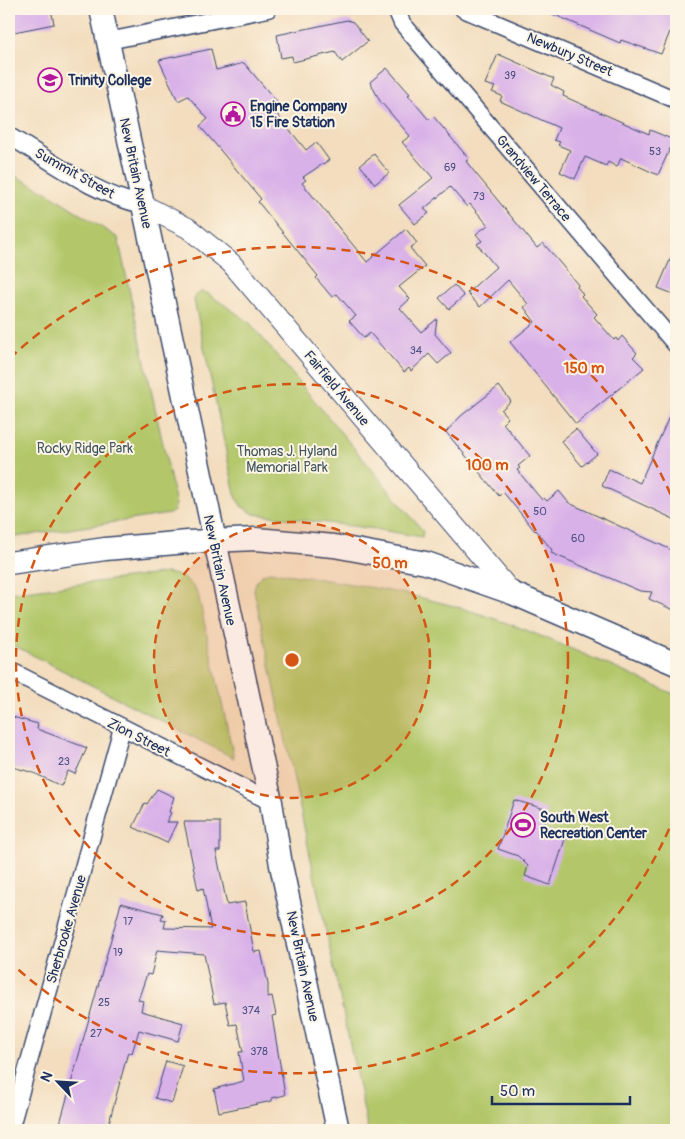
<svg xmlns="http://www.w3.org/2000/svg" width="685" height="1139" font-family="Pangolin,sans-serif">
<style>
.green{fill:#b3c76b;stroke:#677b64}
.building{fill:#d9b1e9}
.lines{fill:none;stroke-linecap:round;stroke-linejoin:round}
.minor-casing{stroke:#3b496c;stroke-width:19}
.tertiary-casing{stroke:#3b496c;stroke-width:22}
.secondary-casing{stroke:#3b496c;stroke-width:25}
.minor{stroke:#fff;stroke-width:16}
.tertiary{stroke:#fff;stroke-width:20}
.secondary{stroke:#fff;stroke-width:22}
.ring{fill:none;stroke:#d45514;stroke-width:2.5;stroke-dasharray:9 6}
.labels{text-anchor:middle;stroke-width:4;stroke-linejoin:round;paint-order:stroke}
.number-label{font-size:11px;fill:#4a5081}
.street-label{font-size:14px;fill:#1b2f5e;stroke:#fcf5e5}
.poi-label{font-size:14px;font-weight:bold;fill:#1b2f5e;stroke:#fcf5e5;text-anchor:start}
.park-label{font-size:14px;fill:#415561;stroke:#fcf5e5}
.centre{fill:#d45514;stroke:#fcf5e5;stroke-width:2.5}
.ring-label{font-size:15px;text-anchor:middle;font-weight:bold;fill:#d45514;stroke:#fcf5e5;stroke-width:4;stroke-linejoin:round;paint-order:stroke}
</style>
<rect width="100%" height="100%" fill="#fcf5e5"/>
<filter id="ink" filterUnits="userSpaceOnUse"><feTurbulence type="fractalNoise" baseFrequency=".02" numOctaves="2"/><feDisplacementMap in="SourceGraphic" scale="10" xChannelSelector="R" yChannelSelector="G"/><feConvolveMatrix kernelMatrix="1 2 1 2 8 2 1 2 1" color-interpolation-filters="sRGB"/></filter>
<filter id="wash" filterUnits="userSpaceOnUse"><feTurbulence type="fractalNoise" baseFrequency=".0096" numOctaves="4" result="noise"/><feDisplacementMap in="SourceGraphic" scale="20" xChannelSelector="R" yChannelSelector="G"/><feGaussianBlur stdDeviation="1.12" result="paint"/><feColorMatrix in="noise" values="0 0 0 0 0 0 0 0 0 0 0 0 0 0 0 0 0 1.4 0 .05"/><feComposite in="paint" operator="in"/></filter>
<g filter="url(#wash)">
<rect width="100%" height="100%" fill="#f3ddbe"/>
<g class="green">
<polygon points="9,173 45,191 118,238 176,504 174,511 169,514 9,538"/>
<polygon points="201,292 207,293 249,322 423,531 422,537 368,528 254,514 241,506 235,494 194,300 196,295"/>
<path d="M 270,572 C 331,580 391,589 450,605 C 528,626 602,663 676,695 L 676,1130 L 368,1130 L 254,590 C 256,579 260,574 270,572 Z"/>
<path d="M 166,573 C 181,575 190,580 198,594 L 234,758 L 9,643 L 9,593 Z"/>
</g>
<g id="blocks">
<g class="building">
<polygon points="9,9 51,9 54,24 9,33"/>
<polygon points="541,9 676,9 676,17 661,54 621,40 620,43"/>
<polygon points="347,20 353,22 368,41 342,62 335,52 293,62 292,56 281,58 277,35"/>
<polygon points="211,49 216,70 244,63 277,102 271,107 306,150 316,142 329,160 303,177 306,180 302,183 367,262 406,229 417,243 410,248 425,266 399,287 410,299 400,308 421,332 437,319 435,334 451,353 438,364 429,354 411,371 409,368 404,372 370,333 364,338 349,321 356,316 337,294 332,297 316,278 318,276 258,202 261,199 200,126 208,119 188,96 178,101 159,60"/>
<polygon points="498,54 554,79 551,85 564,92 563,96 649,134 650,130 674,140 658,175 621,158 617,167 608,162 606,166 585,157 575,179 560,172 570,150 558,145 560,142 554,140 559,128 500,101 502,96 492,92 495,87 485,84"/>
<polygon points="387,68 410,94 408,95 429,120 433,116 469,159 466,161 472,169 537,248 543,243 560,263 578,285 577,287 583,294 581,296 597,314 594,317 614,340 616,338 618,341 622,336 637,353 633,357 644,368 576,424 510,342 535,322 524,307 528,304 508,280 480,307 467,293 496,267 477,244 482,241 476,234 488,225 470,204 467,207 450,187 424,209 429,213 415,224 399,205 433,178 402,142 410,136 380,101 370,82"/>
<polygon points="374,154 389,173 375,184 360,165"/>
<polygon points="676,246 676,295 658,288"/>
<polygon points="454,285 464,296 449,309 439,298"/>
<polygon points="499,386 511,401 501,410 508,418 503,423 530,456 518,466 520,468 517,470 542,500 544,498 547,501 559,491 569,503 676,552 676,611 649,599 652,592 640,591 551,553 552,550 536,530 535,531 503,492 499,496 446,432 461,416"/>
<polygon points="676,401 676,520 602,486 609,469 640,483"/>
<polygon points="576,429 597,454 582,466 561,441"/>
<polygon points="9,716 38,724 37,729 87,748 75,774 68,771 61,786 34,773 9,766"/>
<polygon points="157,789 174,797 169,812 171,813 166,822 177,822 167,843 133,827 145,803 147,804"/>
<polygon points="514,800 548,810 542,828 566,836 550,885 525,876 528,866 518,856 498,849"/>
<polygon points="184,822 220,822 220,851 216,851 227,905 245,902 254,952 261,951 268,984 268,997 272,996 276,1015 272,1016 285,1095 272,1098 272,1101 219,1112 214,1089 244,1081 239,1052 243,1052 237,1024 230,1025 225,1002 214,1004 204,954 157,950 151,975 147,974 138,1000 143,1001 141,1011 183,1023 178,1041 139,1030 132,1053 128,1052 107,1130 71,1130 59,1127 121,903 163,914 161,919 166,920 164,928 211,929 203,888 198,890"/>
<polygon points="166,1061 183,1066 172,1103 155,1098"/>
</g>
</g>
</g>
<g filter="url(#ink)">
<use href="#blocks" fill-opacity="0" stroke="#3b496c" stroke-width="1"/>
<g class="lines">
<g class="minor-casing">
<g id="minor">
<polyline points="396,9 402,23 676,345"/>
<polyline points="463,9 676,100"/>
<polyline points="108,41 268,9"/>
<path d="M 9,136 C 52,161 93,194 143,205"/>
<polyline points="9,670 271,802"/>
<polyline points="10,1130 122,728"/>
</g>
</g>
<g class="tertiary-casing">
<polyline id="tertiary" points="143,205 188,228 231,263 512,593"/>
</g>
<g class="secondary-casing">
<g id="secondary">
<polyline points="101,9 271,802 281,865 338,1130"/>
<polyline points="9,563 105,549 188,542 256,539 334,546 426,563 512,593 676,664"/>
</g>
</g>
<use href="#minor" class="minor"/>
<use href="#tertiary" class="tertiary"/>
<use href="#secondary" class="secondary"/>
</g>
</g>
<circle cx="292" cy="660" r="138" fill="#d45514" fill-opacity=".12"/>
<g class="ring">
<circle cx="292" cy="660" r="138"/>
<circle cx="292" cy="660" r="276"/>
<path d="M675 815A413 413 0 0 1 10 962M10 358A413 413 0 0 1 675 505"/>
</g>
<defs>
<g id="university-ring" transform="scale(1.25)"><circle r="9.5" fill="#fcf5e5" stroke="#b5179e" stroke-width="1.5"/><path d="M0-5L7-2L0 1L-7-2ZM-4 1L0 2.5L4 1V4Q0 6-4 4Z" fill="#b5179e"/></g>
<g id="civic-ring" transform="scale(1.25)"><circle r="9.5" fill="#fcf5e5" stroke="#b5179e" stroke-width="1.5"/><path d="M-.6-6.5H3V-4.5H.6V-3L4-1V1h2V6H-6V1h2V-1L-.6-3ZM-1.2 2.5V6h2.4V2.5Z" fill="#b5179e"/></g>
<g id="stadium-ring" transform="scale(1.25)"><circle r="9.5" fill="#fcf5e5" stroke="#b5179e" stroke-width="1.5"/><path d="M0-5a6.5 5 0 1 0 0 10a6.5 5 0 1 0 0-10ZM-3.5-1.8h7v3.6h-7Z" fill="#b5179e"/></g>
</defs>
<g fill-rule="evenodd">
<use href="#university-ring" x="50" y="80"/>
<use href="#civic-ring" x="233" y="114"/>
<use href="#stadium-ring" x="523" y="825"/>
</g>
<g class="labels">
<g class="number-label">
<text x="510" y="79">39</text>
<text x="655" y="155">53</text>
<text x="450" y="171">69</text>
<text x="479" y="200">73</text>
<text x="416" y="354">34</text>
<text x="540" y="515">50</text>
<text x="578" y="542">60</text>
<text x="64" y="765">23</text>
<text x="128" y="925">17</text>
<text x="118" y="956">19</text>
<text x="104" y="1006">25</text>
<text x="251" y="1014">374</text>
<text x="96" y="1037">27</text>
<text x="259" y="1055">378</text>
</g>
<g class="street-label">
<text transform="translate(570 54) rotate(23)" y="5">Newbury Street</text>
<text transform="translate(75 173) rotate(29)" y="5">Summit Street</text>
<text transform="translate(136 173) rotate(78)" y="5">New Britain Avenue</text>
<text transform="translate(534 178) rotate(50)" y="5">Grandview Terrace</text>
<text transform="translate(337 388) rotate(50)" y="5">Fairfield Avenue</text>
<text transform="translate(220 570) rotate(78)" y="5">New Britain Avenue</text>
<text transform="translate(139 737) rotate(27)" y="5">Zion Street</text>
<text transform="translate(66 929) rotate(-74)" y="5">Sherbrooke Avenue</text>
<text transform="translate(303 966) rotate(78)" y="5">New Britain Avenue</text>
</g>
<g class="poi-label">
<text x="68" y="85">Trinity College</text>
<text x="250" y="111">Engine Company<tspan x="250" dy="16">15 Fire Station</tspan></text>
<text x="540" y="822">South West<tspan x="540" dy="16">Recreation Center</tspan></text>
</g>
<g class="park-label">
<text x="85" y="453">Rocky Ridge Park</text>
<text x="287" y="456">Thomas J. Hyland<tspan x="287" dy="16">Memorial Park</tspan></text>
</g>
</g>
<circle cx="292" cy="660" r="8" class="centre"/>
<g class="ring-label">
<text x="584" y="373">150 m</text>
<text x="487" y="470">100 m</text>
<text x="390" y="568">50 m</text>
</g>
<rect width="685" height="1139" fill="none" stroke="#fcf5e5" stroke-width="30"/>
<g transform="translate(58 1082) rotate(295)" stroke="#fcf5e5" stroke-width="4" paint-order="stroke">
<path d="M0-4L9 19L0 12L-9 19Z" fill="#1b2f5e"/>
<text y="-8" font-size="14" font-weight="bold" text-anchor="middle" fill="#1b2f5e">N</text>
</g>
<path d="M492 1096v8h138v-8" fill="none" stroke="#1b2f5e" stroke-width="2.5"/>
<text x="500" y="1096" font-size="15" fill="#1b2f5e" stroke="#fcf5e5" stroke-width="4" paint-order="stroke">50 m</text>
</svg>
